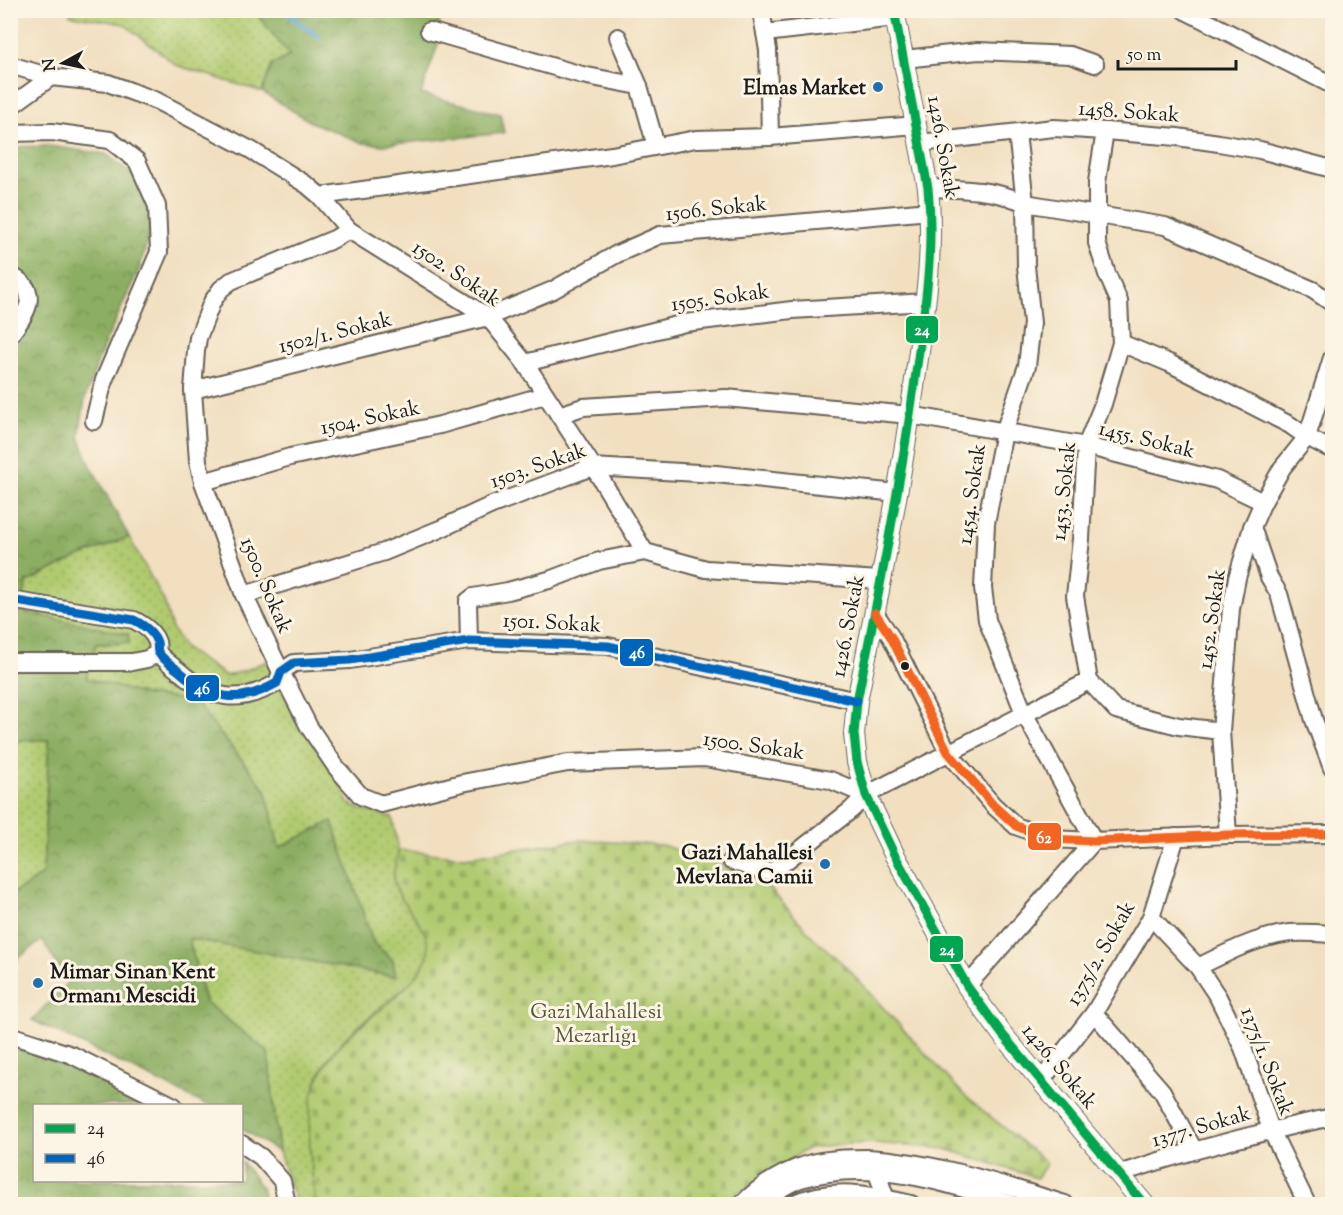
<svg xmlns="http://www.w3.org/2000/svg" width="1343" height="1215" font-family="'Sorts Mill Goudy',serif">
<style>
.green{fill:url(#green-dots);stroke:#667346;stroke-width:1.5}
.forest{fill:url(#forest-crowns);stroke:#54653f;stroke-width:1.5}
.cemetery{fill:url(#cemetery-stones);stroke:#667346;stroke-width:1.5}
.lines{fill:none;stroke-linecap:round;stroke-linejoin:round}
.stream{stroke:#62a7d7;stroke-width:4.5}
.minor-casing{stroke:#676055;stroke-width:20}
.major-casing{stroke:#676055;stroke-width:22}
.minor{stroke:#fff;stroke-width:16}
.major{stroke:#fff;stroke-width:20}
.bus-1-casing{stroke:#fcf5e5;stroke-width:14}
.bus-2-casing{stroke:#fcf5e5;stroke-width:14}
.bus-3-casing{stroke:#fcf5e5;stroke-width:14}
.bus-1{stroke:#00a651;stroke-width:9}
.bus-2{stroke:#0065bd;stroke-width:9}
.bus-3{stroke:#f26522;stroke-width:9}
.poi-dot{fill:#1f6fb2;stroke:#fcf5e5;stroke-width:2}
.bus-dot{fill:#1c1c1c;stroke:#fcf5e5;stroke-width:2}
.labels{text-anchor:middle;stroke-width:6;stroke-linejoin:round;paint-order:stroke}
.poi-label{font-size:21px;font-weight:bold;fill:#1c1c1c;stroke:#fcf5e5;text-anchor:end}
.street-label{font-size:21px;fill:#1c1c1c;stroke:#fcf5e5}
.park-label{font-size:21px;fill:#505939;stroke:#fcf5e5}
.line-badge{stroke:#fcf5e5;stroke-width:2}
.badge-label{font-size:16px;text-anchor:middle;font-weight:bold;fill:#fff}
</style>
<defs>
<pattern id="green-dots" width="8" height="8" patternUnits="userSpaceOnUse" patternTransform="scale(1.5)"><rect width="8" height="8" fill="#b0ca70"/><path d="M2 2h.1M6 6h.1" fill="none" stroke="#97ad60" stroke-width="1.8" stroke-linecap="round"/></pattern>
<pattern id="forest-crowns" width="20" height="18" patternUnits="userSpaceOnUse" patternTransform="scale(1.5)"><rect width="20" height="18" fill="#8cae62"/><path d="M2 6a3 3 0 1 1 6 0M12 15a3 3 0 1 1 6 0" fill="none" stroke="#728d50"/></pattern>
<pattern id="cemetery-stones" width="16" height="16" patternUnits="userSpaceOnUse" patternTransform="scale(1.5)"><rect width="16" height="16" fill="#b0ca70"/><path d="M2 7V4a2 2 0 0 1 4 0v3zM10 15v-3a2 2 0 0 1 4 0v3z" fill="#97ad60"/></pattern>
</defs>
<rect width="100%" height="100%" fill="#fcf5e5"/>
<filter id="ink" filterUnits="userSpaceOnUse"><feTurbulence type="fractalNoise" baseFrequency=".0167" numOctaves="2"/><feDisplacementMap in="SourceGraphic" scale="12" xChannelSelector="R" yChannelSelector="G"/><feConvolveMatrix kernelMatrix="1 2 1 2 8 2 1 2 1" color-interpolation-filters="sRGB"/></filter>
<filter id="wash" filterUnits="userSpaceOnUse"><feTurbulence type="fractalNoise" baseFrequency=".008" numOctaves="4" result="noise"/><feDisplacementMap in="SourceGraphic" scale="24" xChannelSelector="R" yChannelSelector="G"/><feGaussianBlur stdDeviation="1.35" result="paint"/><feColorMatrix in="noise" values="0 0 0 0 0 0 0 0 0 0 0 0 0 0 0 0 0 1.4 0 .05"/><feComposite in="paint" operator="in"/></filter>
<g filter="url(#wash)">
<rect width="100%" height="100%" fill="#f1dfc0"/>
<g class="green">
<polygon points="72,10 254,11 291,56 272,65 262,92 176,65 124,24 70,15"/>
<path d="M 129,537 L 164,601 L 172,629 L 185,649 L 226,676 L 246,670 L 267,661 L 277,683 L 343,789 L 348,803 L 359,809 L 392,817 C 394,827 397,838 398,848 C 400,860 391,873 395,884 C 403,905 432,928 428,953 C 424,973 407,986 392,998 C 370,1018 342,1036 326,1062 C 301,1102 310,1159 316,1204 L 296,1204 L 279,1152 L 268,1052 L 205,1002 L 189,939 L 393,961 L 373,942 L 332,822 L 279,848 L 266,790 L 194,701 L 145,695 L 86,678 L 96,644 L 129,643 L 128,634 L 18,611 L 27,582 L 76,558 Z"/>
<polygon points="21,740 49,740 43,873 23,888 11,894 11,747"/>
</g>
<g class="forest">
<polygon points="254,11 440,11 438,44 421,94 501,114 504,133 383,145 363,143 311,122 262,92 272,65 290,56"/>
<polygon points="49,146 106,154 133,175 153,220 140,267 102,350 85,398 79,437 90,464 129,537 76,558 27,582 19,611 128,634 129,643 96,644 86,678 145,695 194,701 266,790 279,848 332,821 373,942 393,961 396,977 189,939 205,1002 268,1052 279,1152 242,1129 242,1106 206,1105 32,1020 68,982 42,940 16,960 11,959 11,894 23,888 43,873 49,740 21,740 11,747 11,147"/>
<polygon points="11,1045 81,1069 144,1105 34,1106 34,1180 242,1180 242,1162 262,1188 266,1204 11,1204"/>
</g>
<path class="cemetery" d="M 579,840 L 662,845 L 760,878 L 813,937 L 843,964 L 963,1094 L 1047,1163 L 1037,1178 L 946,1149 L 873,1143 L 845,1144 L 808,1148 L 724,1204 L 316,1204 C 312,1173 304,1115 315,1086 C 323,1067 333,1051 348,1037 C 368,1017 426,980 428,951 C 430,924 400,907 394,882 C 392,873 397,859 399,850 L 465,857 Z"/>
<g class="lines">
<polyline class="stream" points="282,10 319,37"/>
</g>
</g>
<g filter="url(#ink)">
<g class="lines">
<g class="minor-casing">
<g id="minor">
<polyline points="761,10 768,50 770,137"/>
<polyline points="1184,10 1332,85"/>
<polyline points="429,31 582,75 639,86"/>
<polyline points="765,33 895,18"/>
<polyline points="618,37 639,86 656,146"/>
<polyline points="904,59 978,51 1070,55 1095,64"/>
<polyline points="10,65 51,77 108,83 157,101 251,150 307,185 320,196 349,230 488,317 525,363 601,479 645,552 706,569 880,580"/>
<polyline points="10,104 14,104 51,77"/>
<polyline points="1105,131 1097,182 1097,243 1107,274 1119,301 1121,343 1103,404 1086,446 1081,539 1075,596 1089,681 1116,710 1179,726 1221,731"/>
<polyline points="10,133 52,132 110,140 137,161 157,206 159,252 104,380 94,421"/>
<polyline points="920,143 1054,128 1105,131 1177,137 1219,143 1260,150 1332,169"/>
<path d="M 928,188 C 961,189 994,189 1025,203 L 1165,226 L 1313,290 L 1332,303"/>
<polyline points="320,196 612,155 696,139 770,137 917,125"/>
<polyline points="349,230 334,239 231,281 221,289 212,302 198,338 196,351 193,390 198,461 203,482 244,595 281,672 309,727 336,767 361,796 381,804 462,783 568,763 705,758 830,780 866,795"/>
<path d="M 10,275 C 43,291 26,315 10,335"/>
<polyline points="1121,343 1169,363 1290,425 1307,437 1332,450"/>
<polyline points="525,363 685,323 792,310 926,302"/>
<polyline points="193,390 488,317 553,290 617,254 660,235 930,211"/>
<polyline points="559,415 583,407 725,398 910,415 1086,446 1217,480 1263,502"/>
<polyline points="203,482 290,457 440,425 545,395"/>
<polyline points="1252,527 1269,577 1279,594 1314,720 1332,768"/>
<polyline points="244,595 384,552 440,529 492,505 592,467 716,474 897,493"/>
<path d="M 10,600 L 134,620 C 144,625 153,631 157,642 C 158,646 157,649 158,652 C 161,658 173,666 179,671 C 212,700 238,705 277,683 L 281,672 L 294,663 L 350,660 L 469,641 L 608,646 L 857,701"/>
<polyline points="875,613 891,637 948,752 993,805 1016,826 1050,839 1094,841 1228,835 1332,834"/>
<polyline points="469,641 468,601 473,597 508,591 549,580 599,561 645,552"/>
<polyline points="10,662 132,662 147,659 158,653"/>
<polyline points="1228,835 1221,731 1231,609 1237,578 1252,527 1263,502 1282,468 1307,437 1332,358"/>
<polyline points="731,861 762,871 773,871 851,810 866,795 1089,681"/>
<polyline points="1151,917 1198,967 1218,997 1243,1048 1271,1130 1307,1204"/>
<path d="M 1198,967 C 1228,952 1257,937 1290,933 C 1304,932 1319,933 1332,934"/>
<polyline points="967,986 1094,841 1024,713 987,620 983,588 986,523 1004,432 1027,366 1032,323 1026,266 1025,203 1017,133"/>
<polyline points="1094,1013 1162,1091 1194,1150"/>
<polyline points="10,1035 72,1055 174,1106"/>
<polyline points="1041,1081 1094,1013 1151,917 1176,837"/>
<polyline points="242,1144 261,1157 282,1181 287,1204"/>
<path d="M 1118,1174 C 1189,1151 1260,1132 1332,1117"/>
<path d="M 886,1199 L 877,1173 L 868,1158 C 936,1162 1000,1184 1065,1204"/>
<path d="M 742,1204 C 760,1185 789,1168 816,1162 C 833,1158 851,1158 868,1158"/>
<path d="M 757,1204 C 770,1196 786,1184 801,1179 C 867,1158 948,1182 1011,1204"/>
<path d="M 792,1204 C 833,1186 869,1194 911,1204"/>
</g>
</g>
<g class="major-casing">
<path id="major" d="M 894,10 L 928,188 C 935,255 923,320 914,387 C 899,492 878,597 857,701 L 854,734 L 857,762 L 866,795 L 894,854 L 967,986 L 1002,1034 L 1144,1204"/>
</g>
<use href="#minor" class="minor"/>
<use href="#major" class="major"/>
<g class="bus-1-casing">
<path id="bus-1" d="M 894,10 L 928,188 C 935,255 923,320 914,387 C 899,492 878,597 857,701 L 854,734 L 857,762 L 866,795 L 894,854 L 967,986 L 1002,1034 L 1144,1204"/>
</g>
<g class="bus-2-casing">
<path id="bus-2" d="M 10,600 L 134,620 C 144,625 153,631 157,642 C 158,646 157,649 158,652 C 161,658 173,666 179,671 C 212,700 238,705 277,683 L 281,672 L 294,663 L 350,660 L 469,641 L 608,646 L 857,701"/>
</g>
<g class="bus-3-casing">
<polyline id="bus-3" points="875,613 891,637 948,752 993,805 1016,826 1050,839 1094,841 1228,835 1332,834"/>
</g>
<use href="#bus-1" class="bus-1"/>
<use href="#bus-2" class="bus-2"/>
<use href="#bus-3" class="bus-3"/>
</g>
</g>
<g class="poi-dot">
<circle cx="878" cy="87" r="6"/>
<circle cx="825" cy="864" r="6"/>
<circle cx="38" cy="983" r="6"/>
</g>
<circle class="bus-dot" cx="905" cy="666" r="5"/>
<g class="labels">
<g class="poi-label">
<text x="866" y="94">Elmas Market</text>
<text x="813" y="859">Gazi Mahallesi<tspan x="813" dy="24">Mevlana Camii</tspan></text>
<text x="50" y="978" text-anchor="start">Mimar Sinan Kent<tspan x="50" dy="24">Ormanı Mescidi</tspan></text>
</g>
<g class="street-label">
<text transform="translate(1129 111) rotate(4)" y="7">1458. Sokak</text>
<text transform="translate(944 147) rotate(80)" y="7">1426. Sokak</text>
<text transform="translate(716 208) rotate(-6)" y="7">1506. Sokak</text>
<text transform="translate(457 273) rotate(34)" y="7">1502. Sokak</text>
<text transform="translate(720 297) rotate(-8)" y="7">1505. Sokak</text>
<text transform="translate(335 332) rotate(-14)" y="7">1502/1. Sokak</text>
<text transform="translate(370 417) rotate(-12)" y="7">1504. Sokak</text>
<text transform="translate(1147 439) rotate(14)" y="7">1455. Sokak</text>
<text transform="translate(538 465) rotate(-19)" y="7">1503. Sokak</text>
<text transform="translate(1063 491) rotate(-84)" y="7">1453. Sokak</text>
<text transform="translate(971 494) rotate(-82)" y="7">1454. Sokak</text>
<text transform="translate(267 585) rotate(67)" y="7">1500. Sokak</text>
<text transform="translate(1211 619) rotate(-82)" y="7">1452. Sokak</text>
<text transform="translate(552 622) rotate(3)" y="7">1501. Sokak</text>
<text transform="translate(847 626) rotate(-79)" y="7">1426. Sokak</text>
<text transform="translate(754 745) rotate(8)" y="7">1500. Sokak</text>
<text transform="translate(1100 953) rotate(-60)" y="7">1375/2. Sokak</text>
<text transform="translate(1268 1061) rotate(69)" y="7">1375/1. Sokak</text>
<text transform="translate(1060 1066) rotate(50)" y="7">1426. Sokak</text>
<text transform="translate(1201 1126) rotate(-16)" y="7">1377. Sokak</text>
</g>
<g class="park-label">
<text x="596" y="1018">Gazi Mahallesi<tspan x="596" dy="24">Mezarlığı</tspan></text>
</g>
</g>
<g class="line-badge">
<rect x="905" y="315" width="34" height="29" rx="6" fill="#00a651"/>
<rect x="619" y="638" width="35" height="29" rx="6" fill="#0065bd"/>
<rect x="185" y="674" width="35" height="28" rx="6" fill="#0065bd"/>
<rect x="1027" y="822" width="35" height="29" rx="6" fill="#f26522"/>
<rect x="929" y="935" width="35" height="28" rx="6" fill="#00a651"/>
</g>
<g class="badge-label">
<text x="922" y="335">24</text>
<text x="637" y="658">46</text>
<text x="202" y="694">46</text>
<text x="1044" y="843">62</text>
<text x="947" y="955">24</text>
</g>
<rect width="1343" height="1215" fill="none" stroke="#fcf5e5" stroke-width="36"/>
<rect x="33" y="1104" width="210" height="78" fill="#fcf5e5" stroke="#a29e95" stroke-width="1.5"/>
<rect x="45" y="1124" width="30" height="9" fill="#00a651" stroke="#a29e95" stroke-width="1.5"/>
<text x="87" y="1134" font-size="18" fill="#1c1c1c">24</text>
<rect x="45" y="1154" width="30" height="9" fill="#0065bd" stroke="#a29e95" stroke-width="1.5"/>
<text x="87" y="1164" font-size="18" fill="#1c1c1c">46</text>
<g transform="translate(63 63) rotate(262)" stroke="#fcf5e5" stroke-width="4.5" paint-order="stroke">
<path d="M0-4.5L10 22L0 15L-10 22Z" fill="#1c1c1c"/>
<text y="-9" font-size="16" font-weight="bold" text-anchor="middle" fill="#1c1c1c">N</text>
</g>
<path d="M1118 60v9h118v-9" fill="none" stroke="#1c1c1c" stroke-width="3"/>
<text x="1127" y="60" font-size="18" fill="#1c1c1c" stroke="#fcf5e5" stroke-width="4.5" paint-order="stroke">50 m</text>
</svg>
